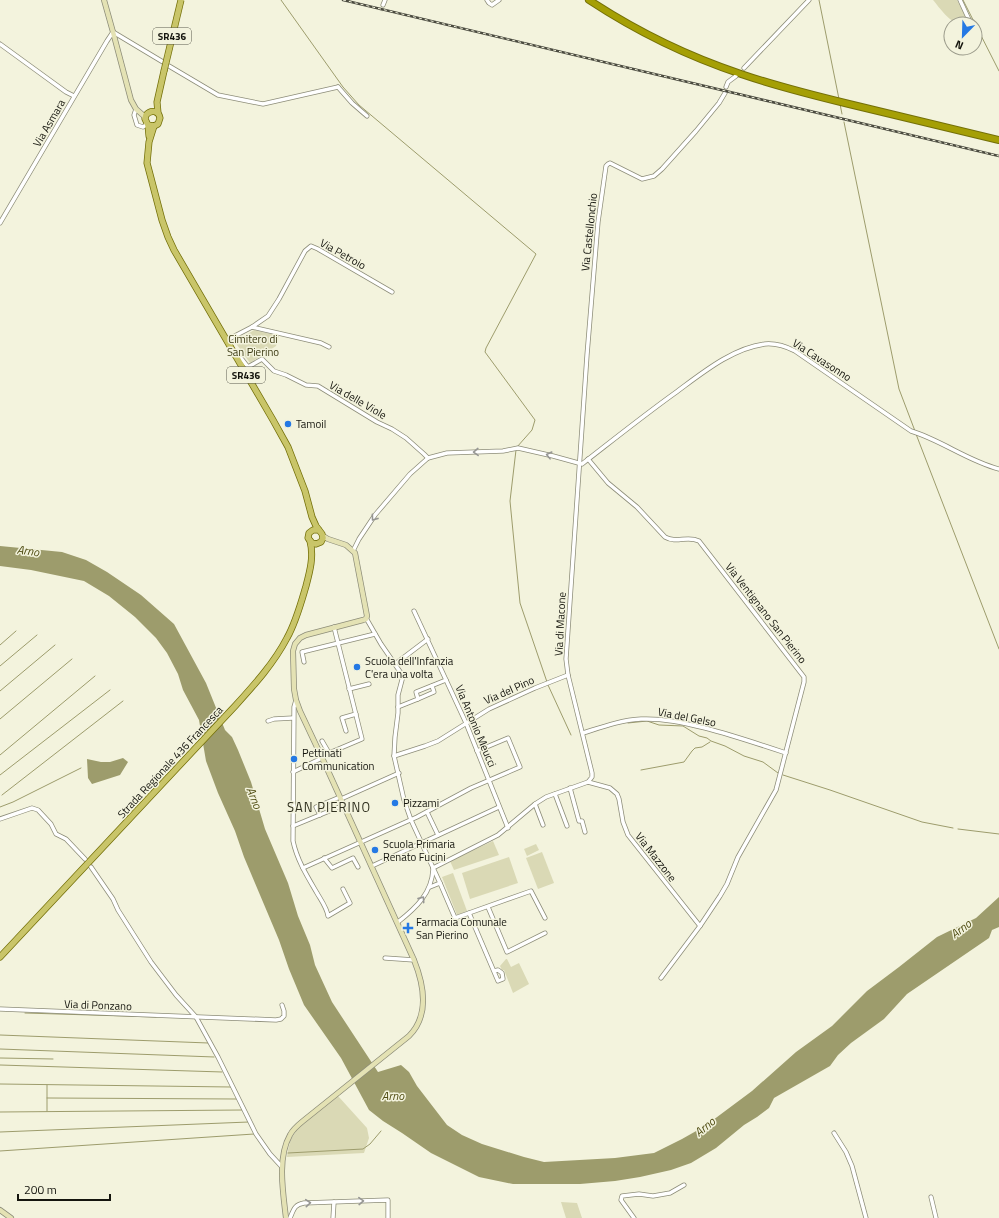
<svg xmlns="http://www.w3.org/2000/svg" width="999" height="1218" font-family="'Titillium Web',sans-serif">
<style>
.green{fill:#dad9b5}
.water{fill:#9d9c6c}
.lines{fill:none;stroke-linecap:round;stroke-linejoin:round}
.stream{stroke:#9d9c6c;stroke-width:1}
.street-tunnel{stroke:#d2d2be;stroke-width:3.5;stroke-dasharray:3.5 2;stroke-linecap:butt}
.street-casing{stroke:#8d8d79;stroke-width:5}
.secondary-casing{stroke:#8d8d79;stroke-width:6}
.primary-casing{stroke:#736f08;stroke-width:7}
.highway-casing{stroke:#736f08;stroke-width:8}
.street{stroke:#fff;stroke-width:3.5}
.secondary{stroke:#e4e2b4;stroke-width:4.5}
.primary{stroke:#c9c569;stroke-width:5.5}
.highway{stroke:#a59f05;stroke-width:6}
.rail-casing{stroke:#4a4a3f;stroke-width:2.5}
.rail{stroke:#f3f3dd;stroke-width:1;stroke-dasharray:3;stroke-linecap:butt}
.primary-bridge-casing{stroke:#736f08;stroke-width:7;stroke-linecap:butt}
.primary-bridge{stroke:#c9c569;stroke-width:5.5}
.oneway{stroke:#969693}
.poi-dot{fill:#2579e4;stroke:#f3f3dd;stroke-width:1.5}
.labels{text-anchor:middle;stroke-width:3;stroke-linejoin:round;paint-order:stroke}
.shield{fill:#f3f3dd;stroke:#58584c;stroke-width:1}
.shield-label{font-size:10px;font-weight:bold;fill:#15150e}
.street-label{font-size:11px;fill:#15150e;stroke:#f3f3dd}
.park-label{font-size:11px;fill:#3c3a13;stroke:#f3f3dd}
.poi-label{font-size:11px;fill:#15150e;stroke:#f3f3dd;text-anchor:start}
.water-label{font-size:12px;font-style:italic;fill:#4f4c12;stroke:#f3f3dd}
.quarter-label{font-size:13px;letter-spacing:1px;fill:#30301f;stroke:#f3f3dd}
</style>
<rect width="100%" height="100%" fill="#f3f3dd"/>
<g class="green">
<path d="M 933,0 L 957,0 L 966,17 L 962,24 C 950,24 940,8 933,0 Z"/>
<polygon points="254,330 279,336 276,346 250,363 235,342"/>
<polygon points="493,841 499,855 454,870 450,861"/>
<polygon points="536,844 539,850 527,856 524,849"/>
<polygon points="542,852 554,883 538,889 526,858"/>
<polygon points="509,857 518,883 470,899 462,873"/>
<polygon points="453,873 467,911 457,915 442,877"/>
<polygon points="506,959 507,959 511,967 519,963 529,984 513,993 504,970 502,970 500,966"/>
<path d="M 338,1096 L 367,1128 L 369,1138 L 364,1153 L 287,1157 C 288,1149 290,1139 295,1133 C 303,1120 326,1106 338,1096 Z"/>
<polygon points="561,1202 577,1203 582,1218 566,1218"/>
</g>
<g class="water">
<polygon points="0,546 62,552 86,560 107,572 141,595 174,624 206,683 225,730 232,737 238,750 251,782 265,829 288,883 298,916 310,945 315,965 332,1002 378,1072 401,1065 409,1072 417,1086 447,1125 462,1135 482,1144 524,1157 544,1162 615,1158 654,1153 682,1139 705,1126 752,1091 796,1052 832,1026 867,991 899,967 937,937 976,918 999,897 999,927 992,930 989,938 907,994 884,1019 851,1043 838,1055 830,1066 774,1098 769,1108 757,1117 744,1125 716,1148 691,1163 671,1170 640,1177 615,1181 580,1184 513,1184 479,1177 431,1153 402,1133 383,1121 369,1110 341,1058 304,1005 289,969 279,940 244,857 235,831 218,793 206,761 199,720 183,690 178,674 167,653 156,638 135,617 109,596 84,581 31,570 0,566"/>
<polygon points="123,758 128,762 120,775 92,784 88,778 87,759 101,762 110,762"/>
</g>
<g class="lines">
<g class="stream">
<polyline points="281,0 343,87 359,105 536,254 486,348 485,352 535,420 532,430 517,447"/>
<polyline points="819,0 839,99"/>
<polyline points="963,0 999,71"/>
<polyline points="840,104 842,114"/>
<polyline points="844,122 899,389 915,431"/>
<polyline points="916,434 999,649"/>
<polyline points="516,450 510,501 520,603 547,682"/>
<polyline points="0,645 16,631"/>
<polyline points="0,666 37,635"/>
<polyline points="548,685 571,735"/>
<polyline points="0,691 55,645"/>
<polyline points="0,719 72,659"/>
<polyline points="628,723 647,721 659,725 683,726 699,736 707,738 711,741 725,746 744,756 763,762 778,773"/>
<polyline points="0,755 95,676"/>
<polyline points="641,770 684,762 692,751 695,748 702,747 710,742"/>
<polyline points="0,775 110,690"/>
<polyline points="783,775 830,790 922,822 953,828"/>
<polyline points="2,795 123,701"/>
<polyline points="0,807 13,802 81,768"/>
<polyline points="958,829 999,834"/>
<polyline points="25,1013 156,1017"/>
<polyline points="0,1035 208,1043"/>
<polyline points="0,1049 214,1057"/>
<polyline points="0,1058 53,1059"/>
<polyline points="0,1065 222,1072"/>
<polyline points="0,1084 231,1087"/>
<polyline points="47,1085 47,1111"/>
<polyline points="47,1098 236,1099"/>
<polyline points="0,1112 243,1110"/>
<polyline points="0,1132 249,1122"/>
<polyline points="0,1151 254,1134"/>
<polyline points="288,1153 363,1149 370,1144 381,1131"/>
</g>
<polyline class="street-tunnel" points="381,11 383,5"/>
<g class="street-casing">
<g id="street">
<polyline points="487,0 489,3 492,5 499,0"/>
<polyline points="960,0 971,24"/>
<polyline points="383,5 385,0"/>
<polyline points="975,33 979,40"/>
<polyline points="0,44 66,92 74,96"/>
<polyline points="169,66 218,95 263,104 338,87"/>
<polyline points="744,68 809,0"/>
<polyline points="338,87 352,103 367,116"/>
<polyline points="726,87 728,82 736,76"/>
<polyline points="136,109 134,115 137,125 143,127 146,125 146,122"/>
<polyline points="0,223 107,41 113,32 163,62"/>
<polyline points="252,327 321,343 329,347"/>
<polyline points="227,340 252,327 268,316 279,299 305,251 311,246 318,249 392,292"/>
<polyline points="238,360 241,358 248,367 262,359 274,371 286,375 306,385 318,386 377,422 392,429 406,438 424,454 428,458"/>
<path d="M 588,459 L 608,483 L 637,507 L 665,537 C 677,544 687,535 699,541 L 804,677 L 804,682 L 776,790 L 738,857 L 727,884 L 720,896 L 700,926 L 661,978"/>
<path d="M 353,551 L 359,539 L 375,515 L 410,474 L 428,458 L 447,453 L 503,451 L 518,448 L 553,456 L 582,464 C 613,440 643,416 675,393 C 701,374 732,348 765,344 C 776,343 785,346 795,351 L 911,431 C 941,440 968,461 999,469"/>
<polyline points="414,611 466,723 508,828"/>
<polyline points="366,618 381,644 403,676 398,695 398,713 395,737 394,756 404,800 411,820 440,883 455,918 531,891 545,918"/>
<polyline points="304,662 302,652 375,634"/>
<polyline points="395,664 428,639"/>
<polyline points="349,689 369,684"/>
<polyline points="418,699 434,692 432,686"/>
<path d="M 296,700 L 294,707 L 293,841 C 297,860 307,876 317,893 C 321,900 327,908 328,916 L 350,903 L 343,889"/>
<polyline points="398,707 418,699 416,692 446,680"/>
<polyline points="268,721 274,719 293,718"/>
<polyline points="346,731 342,718 356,714"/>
<path d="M 583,733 C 602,727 621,720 641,719 C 663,718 684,723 705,728 C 732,735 759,744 786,753"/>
<polyline points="322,741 329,753 362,739 334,627"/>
<polyline points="394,756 425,746 438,741 489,709 535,688 568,675"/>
<polyline points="293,772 322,758"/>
<polyline points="588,782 592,777 592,773 568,675 566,659 587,355 598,222 606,166 608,164 610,163 642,179 654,176 662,169 696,131 719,103 725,93"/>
<polyline points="570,788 579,821 582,821 585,832"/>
<polyline points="555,794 567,826"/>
<polyline points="341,799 399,773"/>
<polyline points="535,804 543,825"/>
<polyline points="427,812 438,835"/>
<polyline points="320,815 316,807 340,797"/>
<polyline points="0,819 32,808 38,810 51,824 56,834 66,839 85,859"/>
<polyline points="293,826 344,805"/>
<polyline points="324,858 332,868 353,858 358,867"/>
<polyline points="372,866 499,807"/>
<polyline points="91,867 113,899 118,910 151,962 176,995 196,1017 218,1057 256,1134 270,1154 282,1167"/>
<polyline points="303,868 417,817 471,788 520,767 508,738 477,751"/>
<polyline points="433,868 498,835 535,804 546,797 588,782 610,788 617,794 619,799 623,822 628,835 700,926"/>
<polyline points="430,887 440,883"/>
<polyline points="488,907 507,952 545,933"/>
<polyline points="469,913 498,981 503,979 502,973 498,970 494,971"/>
<path d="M 398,922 C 416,908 432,893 433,869"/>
<polyline points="385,958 414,960"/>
<polyline points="0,1009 276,1020 281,1019 284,1016 284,1011 282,1005"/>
<polyline points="834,1133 846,1152 852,1166 866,1218"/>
<polyline points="931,1197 936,1218"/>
<path d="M 290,1218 C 294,1209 294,1205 304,1203 L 388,1200 L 388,1218"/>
<polyline points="333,1218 334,1202"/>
<polyline points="634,1218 621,1200 622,1196 639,1194 653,1196 670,1193 684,1185"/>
</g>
</g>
<g class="secondary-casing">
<g id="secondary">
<polyline points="104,0 113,32 131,100 136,109 144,116 145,119"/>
<polyline points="0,1210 11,1218"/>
<path d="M 286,1218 C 283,1192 277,1158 290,1135 C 293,1129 298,1125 303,1121 L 409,1036 C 430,1015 424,985 414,960 L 324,762 L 300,711 L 296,700 L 294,689 L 293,651 L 295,644 L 300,638 L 306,635 L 363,620 L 366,619 L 367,616 L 355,553 L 346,545 L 328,539 L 323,536"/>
</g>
</g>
<g class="primary-casing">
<g id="primary">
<polyline points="158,113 157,102 164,71"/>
<path d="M 148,125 L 154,126 L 158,124 L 160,118 C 159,111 151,109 146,115 L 145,119 L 148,125 L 149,136"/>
<polyline points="154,126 149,142 147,163 162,220 168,237 174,250 273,420 288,447 305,491 312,517 316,526 322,534 323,538 321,542 316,544 312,543 308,538 309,533 313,530 319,530"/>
<path d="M 0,957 L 236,705 C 255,684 274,663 287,638 C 296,622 301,603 306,586 C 310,571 314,556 310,541"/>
</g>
</g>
<g class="highway-casing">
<path id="highway" d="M 589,0 C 636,31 687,56 741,74 C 776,86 812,95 849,104 C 899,116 949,128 999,140"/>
</g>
<use href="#street" class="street"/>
<use href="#secondary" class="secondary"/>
<use href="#primary" class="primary"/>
<use href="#highway" class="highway"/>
<g class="rail-casing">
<polyline id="rail" points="343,0 999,156"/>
</g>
<use href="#rail" class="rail"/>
<g class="primary-bridge-casing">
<polyline id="primary-bridge" points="164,71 181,0"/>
</g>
<use href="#primary-bridge" class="primary-bridge"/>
</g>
<defs><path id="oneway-chevron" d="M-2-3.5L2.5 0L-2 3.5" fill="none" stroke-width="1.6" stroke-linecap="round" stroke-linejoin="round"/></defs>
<g class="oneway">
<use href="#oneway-chevron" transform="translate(476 452) rotate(178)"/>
<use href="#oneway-chevron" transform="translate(549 455) rotate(-166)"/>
<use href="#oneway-chevron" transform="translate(374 518) rotate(126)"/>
<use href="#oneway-chevron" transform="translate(422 899) rotate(-55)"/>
<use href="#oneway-chevron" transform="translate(361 1201) rotate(-2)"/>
<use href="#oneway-chevron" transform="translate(308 1203) rotate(-5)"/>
</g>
<g class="poi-dot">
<circle cx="288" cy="424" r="4"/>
<circle cx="357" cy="667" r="4"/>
<circle cx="294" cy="759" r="4"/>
<circle cx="395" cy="803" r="4"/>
<circle cx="375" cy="850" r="4"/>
<path d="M406 922h4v4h4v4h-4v4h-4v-4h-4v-4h4z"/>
</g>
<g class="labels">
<g class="shield">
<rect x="153" y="28" width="38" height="16" rx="3"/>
<rect x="227" y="367" width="38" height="16" rx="3"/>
</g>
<g class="shield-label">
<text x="172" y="40">SR436</text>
<text x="246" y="379">SR436</text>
</g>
<g class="street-label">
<text transform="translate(49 123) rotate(-60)" y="4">Via Asmara</text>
<text transform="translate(589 232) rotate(-84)" y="4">Via Castellonchio</text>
<text transform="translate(343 254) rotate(29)" y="4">Via Petroio</text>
<text transform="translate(822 360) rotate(33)" y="4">Via Cavasonno</text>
<text transform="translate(358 400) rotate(30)" y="4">Via delle Viole</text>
<text transform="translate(766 613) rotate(52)" y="4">Via Ventignano San Pierino</text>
<text transform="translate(560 624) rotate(-87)" y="4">Via di Macone</text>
<text transform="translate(509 690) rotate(-24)" y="4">Via del Pino</text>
<text transform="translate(687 717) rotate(11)" y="4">Via del Gelso</text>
<text transform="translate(476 726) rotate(67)" y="4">Via Antonio Meucci</text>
<text transform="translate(170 762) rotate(-47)" y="4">Strada Regionale 436 Francesca</text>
<text transform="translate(656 857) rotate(52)" y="4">Via Mazzone</text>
<text transform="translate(98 1005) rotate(2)" y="4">Via di Ponzano</text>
</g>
<g class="park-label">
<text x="253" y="343">Cimitero di<tspan x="253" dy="13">San Pierino</tspan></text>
</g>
<g class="poi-label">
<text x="296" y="428">Tamoil</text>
<text x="365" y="665">Scuola dell'Infanzia<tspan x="365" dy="13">C'era una volta</tspan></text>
<text x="302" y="757">Pettinati<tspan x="302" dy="13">Communication</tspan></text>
<text x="403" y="807">Pizzami</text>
<text x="383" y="848">Scuola Primaria<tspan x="383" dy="13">Renato Fucini</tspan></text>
<text x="416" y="926">Farmacia Comunale<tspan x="416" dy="13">San Pierino</tspan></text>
</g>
<g class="water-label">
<text transform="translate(28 551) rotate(8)" y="4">Arno</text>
<text transform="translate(254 798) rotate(69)" y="4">Arno</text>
<text transform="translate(961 929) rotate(-37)" y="4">Arno</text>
<text x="393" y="1100">Arno</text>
<text transform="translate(705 1127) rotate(-39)" y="4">Arno</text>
</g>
<g class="quarter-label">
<text x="329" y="812">SAN PIERINO</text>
</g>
</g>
<g transform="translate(963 36) rotate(203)"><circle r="19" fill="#f3f3dd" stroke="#9a9a8a"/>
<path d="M0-3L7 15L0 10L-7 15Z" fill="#2579e4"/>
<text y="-6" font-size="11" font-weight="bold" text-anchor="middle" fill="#15150e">N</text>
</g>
<path d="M18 1194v6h92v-6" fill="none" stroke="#15150e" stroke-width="2"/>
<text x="24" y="1194" font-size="12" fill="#15150e" stroke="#f3f3dd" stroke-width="3" paint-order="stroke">200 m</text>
</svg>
